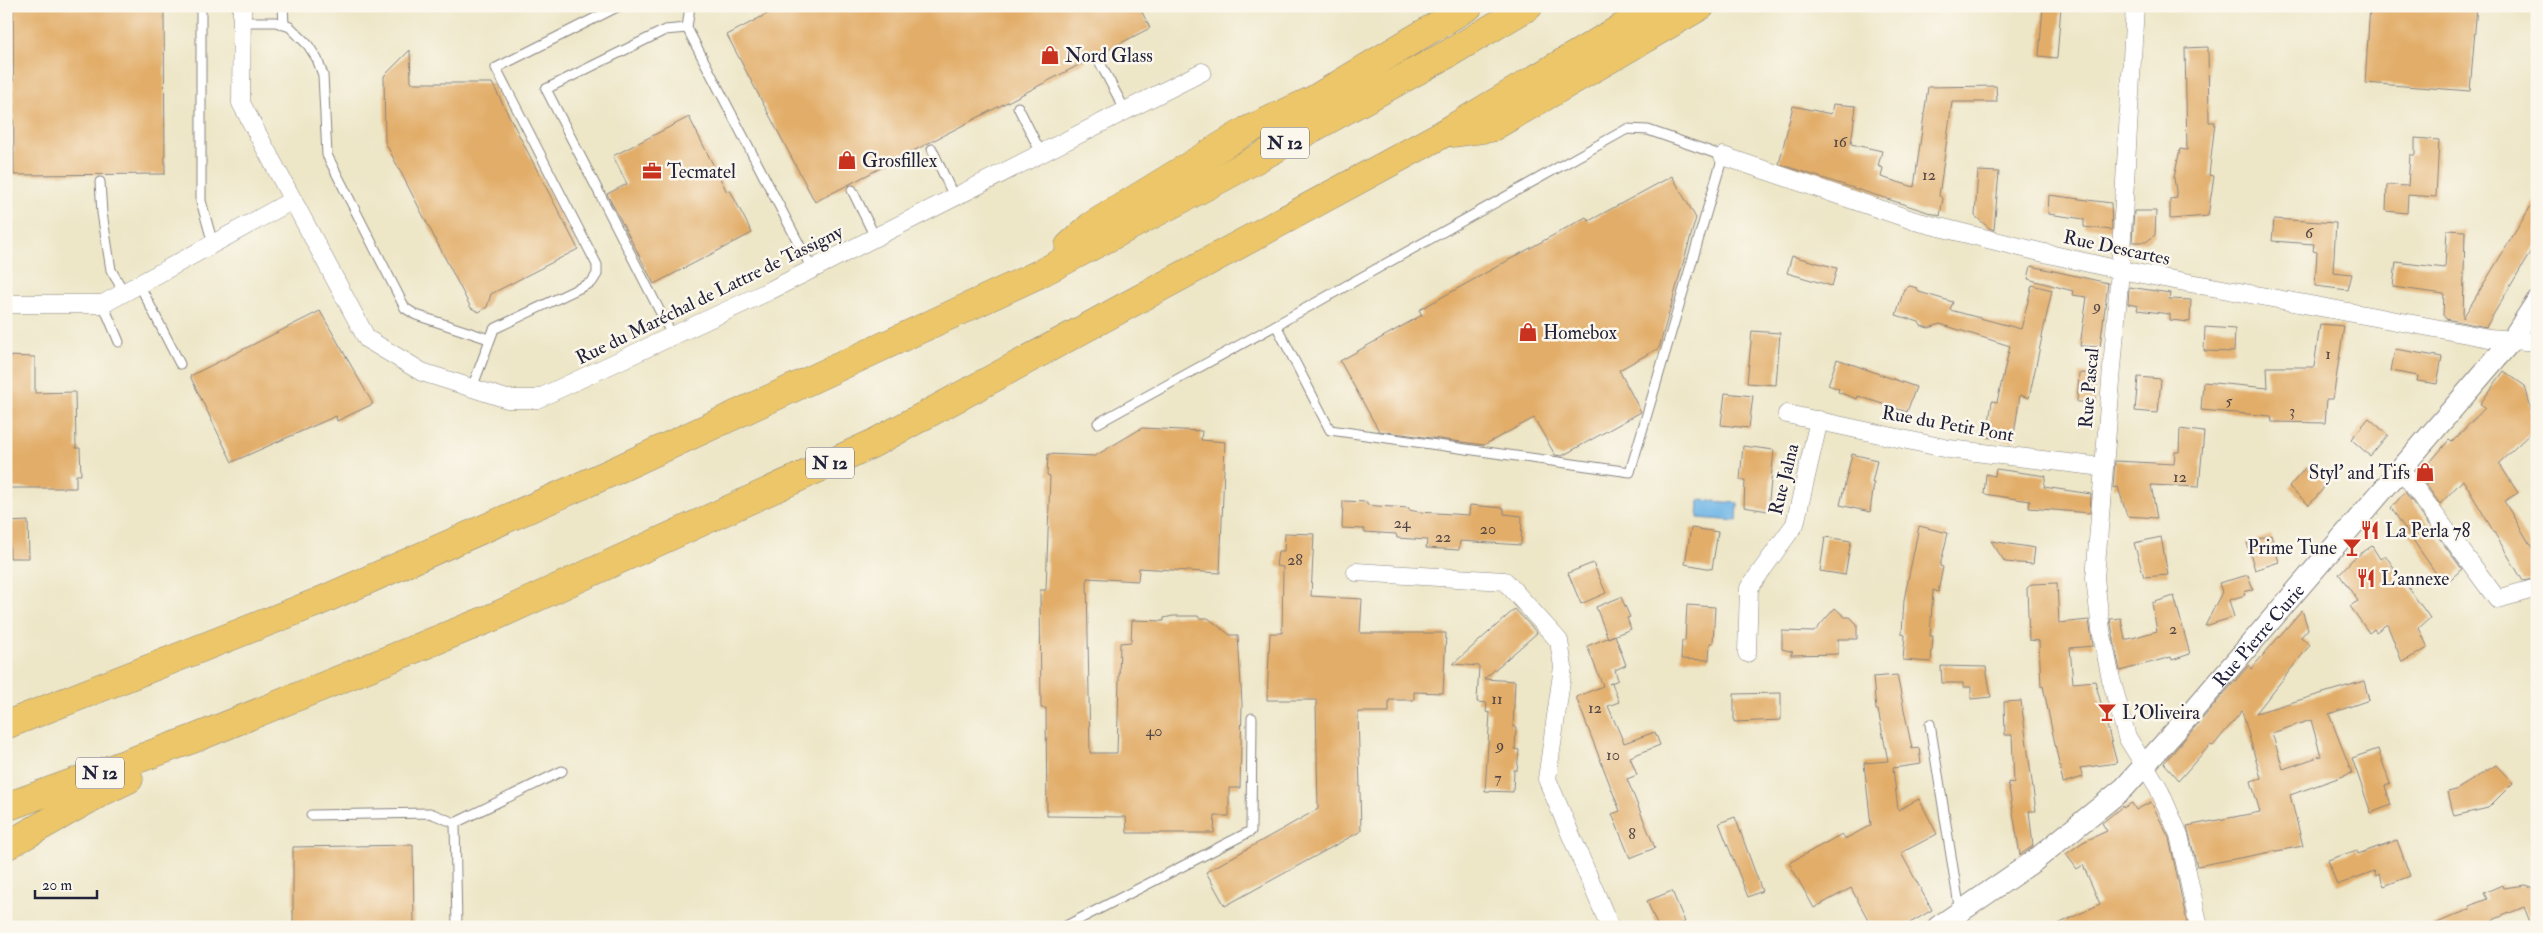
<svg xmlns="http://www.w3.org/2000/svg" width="2543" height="933" font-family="'IM FELL Double Pica',serif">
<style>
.water{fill:#6fb6e6;stroke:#486c90}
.building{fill:#e2ad69;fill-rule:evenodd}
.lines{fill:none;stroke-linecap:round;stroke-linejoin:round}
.service-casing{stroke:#888481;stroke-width:11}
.minor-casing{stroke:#888481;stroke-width:19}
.tertiary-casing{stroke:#888481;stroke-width:23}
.trunk-casing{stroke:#888481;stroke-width:29}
.service{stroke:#fff;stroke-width:9}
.minor{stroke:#fff;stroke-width:18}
.tertiary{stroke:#fff;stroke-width:21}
.trunk{stroke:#ecc669;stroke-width:28}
.labels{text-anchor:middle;stroke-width:5;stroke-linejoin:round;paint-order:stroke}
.number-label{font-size:16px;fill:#524546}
.shield{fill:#fbf7ec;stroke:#636270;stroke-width:1}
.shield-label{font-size:18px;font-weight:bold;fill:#22223b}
.poi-label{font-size:19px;fill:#22223b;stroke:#fbf7ec;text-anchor:start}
.street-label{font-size:19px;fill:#22223b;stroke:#fbf7ec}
</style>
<rect width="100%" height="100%" fill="#fbf7ec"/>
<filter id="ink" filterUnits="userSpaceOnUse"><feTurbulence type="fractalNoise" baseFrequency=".02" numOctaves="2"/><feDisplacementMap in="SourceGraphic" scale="10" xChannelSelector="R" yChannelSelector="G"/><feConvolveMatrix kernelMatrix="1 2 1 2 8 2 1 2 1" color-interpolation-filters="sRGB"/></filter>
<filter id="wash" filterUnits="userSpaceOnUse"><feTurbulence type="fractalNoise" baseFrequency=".0096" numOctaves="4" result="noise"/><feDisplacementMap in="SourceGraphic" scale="20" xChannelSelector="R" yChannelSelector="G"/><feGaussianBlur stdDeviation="1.12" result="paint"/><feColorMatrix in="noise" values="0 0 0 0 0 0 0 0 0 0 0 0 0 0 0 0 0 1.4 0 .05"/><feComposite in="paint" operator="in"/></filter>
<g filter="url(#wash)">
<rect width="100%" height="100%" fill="#ede6c7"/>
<polygon class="water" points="1699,500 1738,503 1737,521 1698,518"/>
<g id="blocks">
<g class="building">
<polygon points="13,6 164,6 165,174 14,175"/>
<polygon points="782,6 1139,6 1150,28 815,202 727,35"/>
<polygon points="2043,6 2061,6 2057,58 2039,56"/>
<polygon points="2370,6 2477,6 2470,91 2365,83"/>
<polygon points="2208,47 2209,122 2215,122 2209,175 2214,176 2208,216 2170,219 2170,199 2177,198 2174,178 2180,149 2187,150 2185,48"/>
<polygon points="410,50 411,83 492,83 578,249 491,294 487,307 479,312 471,308 385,142 384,76"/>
<polygon points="1996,86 1997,102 1952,102 1939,196 1943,198 1940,216 1779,164 1793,106 1831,114 1833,104 1856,106 1851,144 1882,151 1878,166 1883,168 1881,177 1914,187 1928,87"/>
<polygon points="689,117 727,192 730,190 752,233 654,284 607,194 627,184 613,156"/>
<polygon points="2415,138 2439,140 2436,197 2408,195 2407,213 2386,211 2387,185 2408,186 2410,155 2415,155"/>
<polygon points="1978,171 1999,172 1994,230 1989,228 1975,216"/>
<polygon points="1672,176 1696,218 1659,348 1619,370 1641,412 1562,456 1555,455 1534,418 1484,445 1379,431 1340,361 1422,315 1419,310 1586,217 1589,221"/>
<polygon points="2049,195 2111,203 2112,230 2084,227 2084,219 2048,214"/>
<polygon points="2537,196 2537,241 2486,327 2446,319 2443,315 2444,294 2393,287 2396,262 2445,268 2447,230 2465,231 2463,318"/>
<polygon points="2134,211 2156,211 2155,235 2146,242 2132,242"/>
<polygon points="2274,219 2336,223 2333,272 2352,274 2348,290 2315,286 2317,252 2313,251 2314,244 2272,241"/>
<polygon points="1792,256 1837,268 1832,286 1787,273"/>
<polygon points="2031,266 2108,283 2100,347 2080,346 2087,297 2072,295 2073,291 2028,279"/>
<polygon points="2032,285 2052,290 2029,398 2020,395 2013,441 1987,437 1992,401 1997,402 2010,346 1940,324 1929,328 1921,326 1919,322 1896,315 1904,289 1910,286 1917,288 1919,292 1953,302 1950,310 2021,329"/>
<polygon points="2129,287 2170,293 2169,299 2191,300 2190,322 2170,320 2170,314 2137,310 2138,306 2128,304"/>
<polygon points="320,311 373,404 337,421 336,416 232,462 190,376"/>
<polygon points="2320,324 2344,326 2333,399 2327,399 2325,423 2272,422 2271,416 2201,410 2203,382 2268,388 2267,367 2314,367"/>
<polygon points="2205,327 2235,329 2234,352 2204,351"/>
<polygon points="1752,331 1780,333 1776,385 1747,383"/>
<polygon points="2395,349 2442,357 2437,384 2417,381 2418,376 2391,371"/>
<polygon points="6,356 35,357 35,393 75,392 76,448 80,448 81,475 76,475 76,488 6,488"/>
<polygon points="1837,359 1916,387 1907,412 1858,396 1857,399 1838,392 1839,389 1828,385"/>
<polygon points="2504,371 2525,386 2536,428 2499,463 2518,493 2504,501 2537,556 2537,578 2523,581 2463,480 2440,504 2419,475 2449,440 2452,442 2485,408 2480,404"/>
<polygon points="2079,373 2097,374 2095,402 2077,402"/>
<polygon points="2138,377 2161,379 2158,413 2135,411"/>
<polygon points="1725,393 1753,396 1749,428 1721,425"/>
<polygon points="2369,418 2388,435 2370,456 2351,439"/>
<polygon points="1142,428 1202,431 1201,440 1225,442 1220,573 1139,568 1138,581 1087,578 1090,753 1117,753 1120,643 1131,642 1132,620 1164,621 1164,618 1173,616 1198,616 1199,618 1208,618 1230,635 1238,635 1242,704 1240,788 1229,788 1229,816 1215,816 1214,833 1127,833 1126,817 1047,816 1046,708 1041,708 1040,590 1046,590 1050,476 1047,475 1048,454 1095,456"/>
<polygon points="2180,429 2204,432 2199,487 2151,485 2157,518 2127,516 2118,487 2113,488 2115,461 2174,464 2175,452 2179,452"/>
<polygon points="1743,446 1774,450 1768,511 1744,507 1745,480 1740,480"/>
<polygon points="1852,454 1877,460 1872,483 1874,483 1870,512 1840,505"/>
<polygon points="2307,466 2323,480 2323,489 2309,505 2289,487"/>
<polygon points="1996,469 2046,476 2044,487 2091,494 2090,513 2029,508 2030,501 1984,494 1986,474 1995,476"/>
<polygon points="2405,492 2462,569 2444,585 2391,508"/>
<polygon points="1343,501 1367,502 1367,505 1377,506 1409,508 1409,510 1419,512 1469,515 1470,505 1504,508 1504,514 1522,516 1521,545 1460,541 1459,550 1426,548 1427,540 1397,538 1396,534 1364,532 1364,529 1342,528"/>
<polygon points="28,521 29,558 10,558 9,522"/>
<polygon points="1919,526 1948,533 1940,566 1943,567 1938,592 1933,590 1930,636 1933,636 1931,662 1903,660 1905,635 1902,634 1904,600"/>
<polygon points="1691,528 1718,532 1712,569 1685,564"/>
<polygon points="1285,533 1314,534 1311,596 1362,599 1360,633 1446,633 1443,693 1414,692 1414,700 1389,700 1389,712 1358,712 1361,831 1225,906 1206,872 1318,809 1316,700 1267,700 1270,633 1282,633 1283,567 1276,566 1278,551 1284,551"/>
<polygon points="2271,535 2279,562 2255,570 2247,543"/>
<polygon points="1825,537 1851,541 1845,575 1820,571"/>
<polygon points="2161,537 2168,575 2144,577 2134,543"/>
<polygon points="1991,541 2035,548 2033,564 2005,562"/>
<polygon points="2372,546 2380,559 2385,555 2430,618 2419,628 2428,648 2402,662 2387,624 2376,632 2374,629 2369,633 2350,606 2358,601 2339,574 2353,559"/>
<polygon points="1593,563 1606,593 1581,604 1568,573"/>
<polygon points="2248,575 2253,589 2244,592 2245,595 2229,600 2234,617 2205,626 2222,592 2219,583"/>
<polygon points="2057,583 2059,623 2089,620 2093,646 2070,648 2073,683 2095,681 2117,763 2080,768 2083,777 2063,783 2043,686 2041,687 2039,641 2029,640 2027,588 2032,584"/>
<polygon points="2174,596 2190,654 2172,660 2171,657 2120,671 2110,619 2121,618 2125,640 2157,631 2152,603"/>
<polygon points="1621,597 1630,617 1627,618 1631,629 1608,638 1596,607"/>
<polygon points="1687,605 1715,607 1713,643 1710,643 1709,660 1681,659 1682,641 1685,641"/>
<polygon points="1835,608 1845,617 1850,617 1857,624 1857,639 1838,639 1838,654 1790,655 1793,652 1782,649 1782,631 1814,632"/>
<polygon points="1515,609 1537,633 1484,679 1515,681 1513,727 1516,727 1515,749 1519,750 1517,770 1514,770 1513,792 1485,791 1490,713 1486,712 1487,703 1477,702 1479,666 1453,664"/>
<path d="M 2302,610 L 2308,629 L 2301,637 L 2310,645 L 2256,713 L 2364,681 L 2369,700 L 2329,714 L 2352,773 L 2290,795 L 2303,846 L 2197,866 L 2187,826 L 2260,812 L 2251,781 L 2261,778 L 2242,711 L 2213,746 L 2210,745 L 2179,780 L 2164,763 L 2242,673 L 2249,665 L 2251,669 ZM 2311,720 L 2321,756 L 2283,769 L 2272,733 Z"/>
<polygon points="1615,635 1626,665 1615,670 1618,680 1609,684 1612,683 1619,702 1608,706 1624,743 1655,732 1660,745 1630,757 1637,775 1627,779 1655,848 1630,858 1612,814 1620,811 1576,697 1603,686 1587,646"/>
<polygon points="1941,666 1986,667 1991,697 1971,699 1971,687 1963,687 1963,683 1942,683"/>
<polygon points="1897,675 1912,749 1919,748 1921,764 1893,768 1898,810 1919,799 1937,834 1901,853 1932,910 1903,927 1872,927 1851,888 1814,908 1789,863 1842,834 1845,839 1871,825 1864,763 1888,761 1878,710 1876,710 1873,677"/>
<polygon points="1781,693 1781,720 1734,722 1734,694"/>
<polygon points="2021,701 2036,811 2029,811 2033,846 2020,855 2008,782 2014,783 2012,735 2005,735 2004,702"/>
<polygon points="2378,749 2390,784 2385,786 2391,805 2371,813 2352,758"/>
<polygon points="2496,765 2513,783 2488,808 2454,816 2448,792 2456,790"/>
<polygon points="2151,802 2169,838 2187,923 2175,927 2052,927 2100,904 2083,865 2077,869 2066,854 2083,842 2107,831 2102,823 2123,806 2123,808 2132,803 2136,810"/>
<polygon points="1735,817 1762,891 1748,897 1719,823"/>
<polygon points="2397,840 2410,876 2384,886 2379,874 2376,876 2374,871 2337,885 2328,860 2357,850 2358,854"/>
<polygon points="413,845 414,927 293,927 293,847"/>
<polygon points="2502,885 2503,888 2526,885 2537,889 2537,927 2532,927 2524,907 2476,927 2428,927 2470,909 2469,906 2487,899 2484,893"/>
<polygon points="1672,891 1685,922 1675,927 1658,927 1647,901"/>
</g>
</g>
</g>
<g filter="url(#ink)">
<use href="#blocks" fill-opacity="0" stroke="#888481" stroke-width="1"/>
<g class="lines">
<g class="service-casing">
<g id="service">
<polyline points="201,6 201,201 213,244"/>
<polyline points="283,6 284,25"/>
<polyline points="690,6 687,28 812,269"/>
<polyline points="242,22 276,22 290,27 308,45 317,59 323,75 327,155 405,308 416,315 489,339"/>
<polyline points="1100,63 1125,110"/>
<polyline points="1018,107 1041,153"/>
<polygon points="1627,129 1648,130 1723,156 1630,472 1330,430 1276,325"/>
<polyline points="932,149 954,197"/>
<polyline points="100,182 102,213 111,270 124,292"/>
<polyline points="852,190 875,237"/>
<polyline points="139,284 180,364"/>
<polyline points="103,304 119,342"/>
<polyline points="672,335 546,89 665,30 687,28"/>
<polyline points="472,388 494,329 592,282 597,274 597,265 496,68 619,6"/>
<polyline points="1098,423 1276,325"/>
<polyline points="1930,724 1960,912"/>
<polyline points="311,815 430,813 455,823"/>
<polyline points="457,927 455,823 562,771"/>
<polyline points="1064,927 1251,831 1252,718"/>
</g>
</g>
<g class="minor-casing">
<g id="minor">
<polyline points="242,6 241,103 367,339 422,372 507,399 537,399 769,291 1202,72"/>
<polyline points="2135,6 2120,270 2095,578 2101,630 2111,679 2127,737 2158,787 2179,835 2199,927"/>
<polyline points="1723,156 1915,221 2040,252 2120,270 2489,338 2537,342"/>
<polyline points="6,304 103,304 293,200"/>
<polyline points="1787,414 1949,449 2103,467"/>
<polyline points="2401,469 2497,599 2537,588"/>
<polyline points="1356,572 1505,581 1559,641 1563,667 1547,779 1610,927"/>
<polyline points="1747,653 1749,588 1795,524 1819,420"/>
</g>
</g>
<g class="tertiary-casing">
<g id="tertiary">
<path id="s1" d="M 1938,927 L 2034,861 L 2124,788 L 2179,727 L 2511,341 L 2537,301"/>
</g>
</g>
<g class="trunk-casing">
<g id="trunk">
<polyline points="1454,133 1491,128 1701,6"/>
<polyline points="1069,246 1091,226 1246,131 1313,100 1469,6"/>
<polyline points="6,725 318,602 610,473 1039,274 1222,178 1446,55 1529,6"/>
<polyline points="6,807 193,739 496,616 872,444 1441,135 1658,6"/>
<polyline points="6,846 100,793 129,779"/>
</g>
</g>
<use href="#service" class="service"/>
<use href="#minor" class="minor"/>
<use href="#tertiary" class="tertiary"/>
<use href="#trunk" class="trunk"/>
</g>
</g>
<defs>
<g id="shop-bare" transform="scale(1.5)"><path d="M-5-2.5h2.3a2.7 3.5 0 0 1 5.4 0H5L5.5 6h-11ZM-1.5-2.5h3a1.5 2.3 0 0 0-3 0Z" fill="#c8321e" stroke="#fbf7ec" stroke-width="2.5" paint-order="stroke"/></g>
<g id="office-bare" transform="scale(1.5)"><path d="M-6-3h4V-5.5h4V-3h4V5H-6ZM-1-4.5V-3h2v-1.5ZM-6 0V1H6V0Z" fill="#c8321e" stroke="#fbf7ec" stroke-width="2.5" paint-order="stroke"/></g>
<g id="restaurant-bare" transform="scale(1.5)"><path d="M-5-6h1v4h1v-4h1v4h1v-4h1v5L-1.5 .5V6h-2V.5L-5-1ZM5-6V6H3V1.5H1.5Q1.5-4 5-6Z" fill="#c8321e" stroke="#fbf7ec" stroke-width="2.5" paint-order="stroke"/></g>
<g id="bar-bare" transform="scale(1.5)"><path d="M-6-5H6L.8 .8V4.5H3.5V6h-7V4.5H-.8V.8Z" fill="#c8321e" stroke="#fbf7ec" stroke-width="2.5" paint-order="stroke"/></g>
</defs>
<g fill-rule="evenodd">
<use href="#shop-bare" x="1050" y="55"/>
<use href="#shop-bare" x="847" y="160"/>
<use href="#office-bare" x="652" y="171"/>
<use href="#shop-bare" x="1528" y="332"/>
<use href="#shop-bare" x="2425" y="472"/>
<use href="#restaurant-bare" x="2370" y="530"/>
<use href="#bar-bare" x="2352" y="547"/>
<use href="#restaurant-bare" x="2366" y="578"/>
<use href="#bar-bare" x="2107" y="712"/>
</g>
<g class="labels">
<g class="number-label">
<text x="1840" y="147">16</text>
<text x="1929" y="180">12</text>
<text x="2309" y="238">6</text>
<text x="2097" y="311">9</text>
<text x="2328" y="359">1</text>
<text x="2229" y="406">5</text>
<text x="2292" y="416">3</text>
<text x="2180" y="482">12</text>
<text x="1402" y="528">24</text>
<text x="1488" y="534">20</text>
<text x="1443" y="542">22</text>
<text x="1295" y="565">28</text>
<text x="2173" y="634">2</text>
<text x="1497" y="704">11</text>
<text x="1595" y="713">12</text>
<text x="1154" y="736">40</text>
<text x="1500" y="750">9</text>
<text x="1613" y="760">10</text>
<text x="1498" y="783">7</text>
<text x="1632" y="839">8</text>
</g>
<g class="shield">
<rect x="1261" y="127.5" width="48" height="31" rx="4"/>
<rect x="806" y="447.5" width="48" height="31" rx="4"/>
<rect x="76" y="757.5" width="48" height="31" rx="4"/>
</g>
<g class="shield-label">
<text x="1285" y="149">N 12</text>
<text x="830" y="469">N 12</text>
<text x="100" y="779">N 12</text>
</g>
<g class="poi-label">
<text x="1065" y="62">Nord Glass</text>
<text x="862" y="167">Grosfillex</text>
<text x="667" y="178">Tecmatel</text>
<text x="1543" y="339">Homebox</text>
<text x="2410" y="479" text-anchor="end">Styl' and Tifs</text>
<text x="2385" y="537">La Perla 78</text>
<text x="2337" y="554" text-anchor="end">Prime Tune</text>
<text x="2381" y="585">L'annexe</text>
<text x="2122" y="719">L'Oliveira</text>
</g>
<g class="street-label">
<text transform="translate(2117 247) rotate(12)" y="7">Rue Descartes</text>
<text transform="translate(709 294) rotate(-26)" y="7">Rue du Maréchal de Lattre de Tassigny</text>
<text transform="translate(2088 388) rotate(-85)" y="7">Rue Pascal</text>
<text transform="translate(1948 423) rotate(10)" y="7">Rue du Petit Pont</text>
<text transform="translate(1783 479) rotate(-76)" y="7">Rue Jalna</text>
<text dy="7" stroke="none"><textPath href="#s1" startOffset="436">Rue Pierre Curie</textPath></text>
</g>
</g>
<rect width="2543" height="933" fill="none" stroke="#fbf7ec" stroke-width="25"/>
<path d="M35 890v8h62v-8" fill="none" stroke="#22223b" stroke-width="2.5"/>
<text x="42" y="890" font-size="15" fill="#22223b" stroke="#fbf7ec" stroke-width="4" paint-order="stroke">20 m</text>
</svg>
